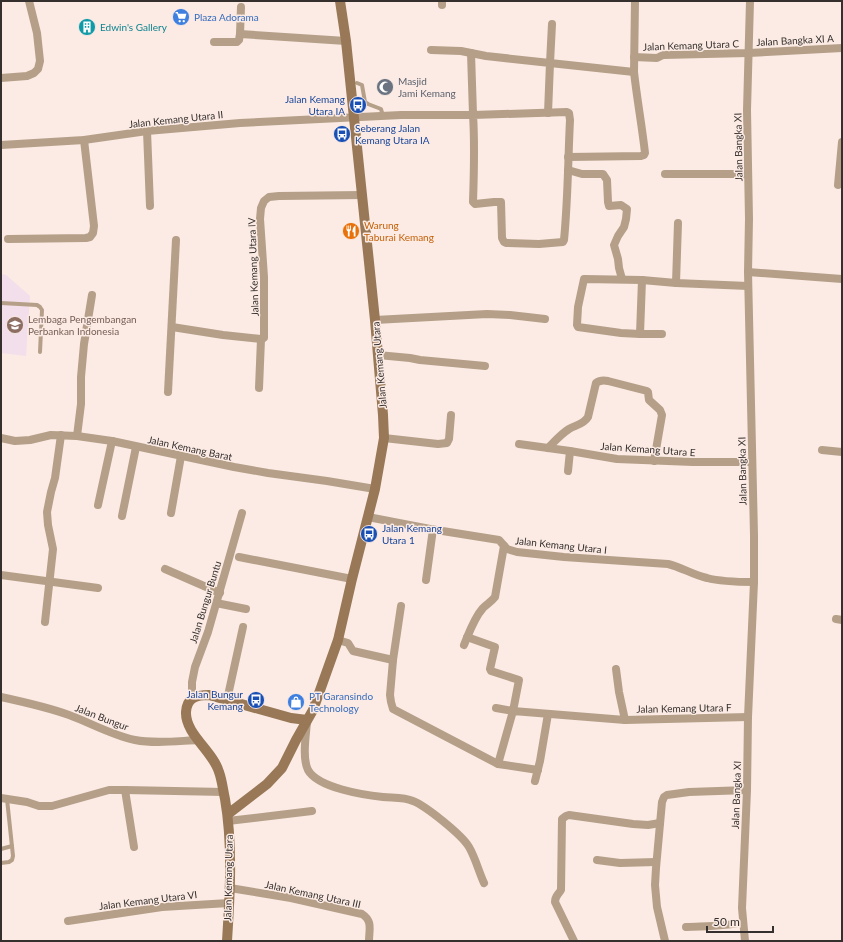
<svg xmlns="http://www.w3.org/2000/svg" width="843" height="942" font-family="Lato,sans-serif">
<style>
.industrial{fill:#f3deec}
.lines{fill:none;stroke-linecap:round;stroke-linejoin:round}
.lane{stroke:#b59f88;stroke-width:4}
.street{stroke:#b59f88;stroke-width:8}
.secondary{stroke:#987856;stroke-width:10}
.labels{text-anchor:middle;stroke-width:3;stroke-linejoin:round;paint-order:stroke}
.shop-label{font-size:10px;fill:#366cbe;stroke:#fbebe4;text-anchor:start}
.culture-label{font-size:10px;fill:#0d838f;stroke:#fbebe4;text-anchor:start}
.street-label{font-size:10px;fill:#352f2d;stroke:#fbebe4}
.worship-label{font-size:10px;fill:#5b616d;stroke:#fbebe4;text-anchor:start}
.transit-label{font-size:10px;fill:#164399;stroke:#fbebe4;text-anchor:end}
.food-label{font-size:10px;fill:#c56008;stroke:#fbebe4;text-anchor:start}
.education-label{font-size:10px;fill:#785e54;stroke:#fbebe4;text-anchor:start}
</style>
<rect width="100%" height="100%" fill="#fbebe4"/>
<polygon class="industrial" points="1,274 6,275 30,296 26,356 1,353"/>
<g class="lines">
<g class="lane">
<polyline points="357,83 362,85 365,102 368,104 381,109 383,116"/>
<polyline points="1,303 37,305 40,307 42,310 40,352"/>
<polyline points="1,849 12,846"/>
<polyline points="1,863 9,862 12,860 13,856 7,799"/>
</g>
<g class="street">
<polyline points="442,1 442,5"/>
<polyline points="552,24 550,63 634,72 635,1"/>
<polyline points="240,34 241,7"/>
<polyline points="214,42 237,42 239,40 240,34 346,41"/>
<polyline points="431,50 461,51 486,56 550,63 548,113"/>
<polyline points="634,57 657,58 663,55 748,53 842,48"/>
<polyline points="1,78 27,76 34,73 38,69 40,61 37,33 29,1"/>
<polyline points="147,131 150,206"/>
<path d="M 1,145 L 84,140 L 147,131 L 240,123 L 401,115 L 473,115 L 567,112 L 569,113 L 570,120 C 568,160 568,199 564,240 L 563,242 L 539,244 L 506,243 L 504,242 L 502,238 L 501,202 L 494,202 L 475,204 L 473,202 C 474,173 475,144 473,115 L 473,114 L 471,53"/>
<path d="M 568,157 L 641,156 L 644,155 L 645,153 C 642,126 637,99 634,72"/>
<polyline points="568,170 582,174 603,174 607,180 608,202 609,206 621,205 627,209 626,219 624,227 618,236 614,245 618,259 619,268 622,279"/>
<polyline points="665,174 748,174"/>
<polyline points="838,185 842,142"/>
<polyline points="8,239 86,238 90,237 93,233 94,226 84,140"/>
<polyline points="748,272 842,279"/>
<polyline points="642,280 640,334 662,334"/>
<polyline points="676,283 678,223"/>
<polyline points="375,320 487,314 510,315 545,319"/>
<polyline points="172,327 223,335 261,339 264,338 264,277 260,219 261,208 264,201 269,197 279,196 362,195"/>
<polyline points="640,334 621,333 578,327 577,325 578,307 584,279 642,280 676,283 748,286"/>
<polyline points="378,355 410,358 420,360 485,366"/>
<polyline points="259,388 261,339"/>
<polyline points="168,392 176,240"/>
<polyline points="77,436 81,404 81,377 84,344 92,295"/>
<polyline points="1,438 15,441 30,440 51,435 77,436 112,441 234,467 268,473 327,481 375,489"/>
<polyline points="384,438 438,444 447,443 449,439 451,415"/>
<polyline points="519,444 570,451 617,459 693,462 752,462"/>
<path d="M 548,448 C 555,441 561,434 569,429 C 576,425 584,424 588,417 L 596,383 C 600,380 603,380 608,381 L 647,391 L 648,392 L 649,400 L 660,410 L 662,415 L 654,461"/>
<polyline points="822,450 842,452"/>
<polyline points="568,471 570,451"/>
<polyline points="98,505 112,441"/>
<polyline points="171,513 181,456"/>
<polyline points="122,516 136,447"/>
<path d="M 368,517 L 430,529 L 499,540 L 507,549 L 517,552 L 564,557 L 668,564 C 681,567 693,575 707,578 C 722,582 738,582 754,582"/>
<polyline points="239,557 352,579"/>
<polyline points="165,569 220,593"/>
<polyline points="1,575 98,588"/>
<polyline points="426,580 433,529"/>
<polyline points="216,603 246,609"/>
<polyline points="401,606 393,660 390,695 391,702 393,709 498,764 538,770"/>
<polyline points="836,619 842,620"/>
<polyline points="45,622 53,549 48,525 47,512 51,492 55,478 61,435"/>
<polyline points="467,637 495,647 490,669 491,671 519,680 513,711 496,708"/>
<polyline points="338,640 348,643 353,651 393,660"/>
<path d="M 464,645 C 469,633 474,618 483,608 C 487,604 491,602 495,597 L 504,546"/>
<polyline points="616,669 619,692 625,720"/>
<path d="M 1,697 C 24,702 47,707 69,715 C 91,723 111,735 135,740 C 155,744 177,741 199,740"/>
<polyline points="195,697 192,691 192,682 195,667 208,632 242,513"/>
<polyline points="227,700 243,627"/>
<path d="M 307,722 C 306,735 302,758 308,770 C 318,788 364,795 383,797 C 393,798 404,797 413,801 C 426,806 462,835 469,847 C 475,857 479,872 484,883"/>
<polyline points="498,764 513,711 625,720 748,717"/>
<polyline points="535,781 540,761 548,714"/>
<polyline points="125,790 134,847"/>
<polyline points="1,798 27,802 39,806 52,806 109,790 125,790 224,792"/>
<polyline points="228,821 312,811"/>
<polyline points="597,860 620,863 656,862"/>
<path d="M 230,888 L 291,898 L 362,914 C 373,921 369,930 369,941"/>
<polyline points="68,921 162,907 229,903"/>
<path d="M 686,927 C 705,926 724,927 743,922"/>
<path d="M 574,941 L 555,902 C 555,896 558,895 561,890 L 562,819 L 566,816 L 569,815 L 633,824 L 648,825 L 660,823"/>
<polyline points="665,941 657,907 655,885 656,868 662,802 664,797 667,795 689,792 747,790"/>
<polyline points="745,941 742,908 747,790 748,717 754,582 754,535 748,272 749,219 747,110 750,1"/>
</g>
<g class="secondary">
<polyline points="228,814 267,784 282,768 296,740 313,710 338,640 352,579 375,489 384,438 383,415 375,320 346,41 340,1"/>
<path d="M 227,941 C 230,894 233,845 225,799 C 223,790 222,780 219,772 C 213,751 185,734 186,712 C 187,697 197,695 209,695 L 291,718 L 307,720"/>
</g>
</g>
<defs>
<g id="supermarket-disc" transform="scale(0.9)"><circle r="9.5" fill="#3f7fe0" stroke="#fbebe4"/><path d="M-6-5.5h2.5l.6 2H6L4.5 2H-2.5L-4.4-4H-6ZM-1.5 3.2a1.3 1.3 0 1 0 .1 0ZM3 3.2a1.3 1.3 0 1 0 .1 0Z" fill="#fff"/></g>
<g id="building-disc" transform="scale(0.9)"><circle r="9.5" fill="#0f9aa8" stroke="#fbebe4"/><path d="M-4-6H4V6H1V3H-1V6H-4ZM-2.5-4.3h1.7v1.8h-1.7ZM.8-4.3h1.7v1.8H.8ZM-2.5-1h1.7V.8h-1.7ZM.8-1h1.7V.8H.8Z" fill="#fff"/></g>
<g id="mosque-disc" transform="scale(0.9)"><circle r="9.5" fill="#6b7280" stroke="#fbebe4"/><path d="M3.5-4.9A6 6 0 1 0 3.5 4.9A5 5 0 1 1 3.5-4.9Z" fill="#fff"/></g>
<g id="bus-disc" transform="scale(0.9)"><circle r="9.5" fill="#1a4fb4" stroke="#fbebe4"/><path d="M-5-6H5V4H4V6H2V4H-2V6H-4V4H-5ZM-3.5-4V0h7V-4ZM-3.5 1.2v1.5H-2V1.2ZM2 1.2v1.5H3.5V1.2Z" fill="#fff"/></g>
<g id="restaurant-disc" transform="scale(0.9)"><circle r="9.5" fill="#e8710a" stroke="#fbebe4"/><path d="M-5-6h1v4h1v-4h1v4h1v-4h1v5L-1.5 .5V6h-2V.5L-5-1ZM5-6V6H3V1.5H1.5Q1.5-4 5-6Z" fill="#fff"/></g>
<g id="university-disc" transform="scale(0.9)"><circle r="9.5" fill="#8d6e63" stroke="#fbebe4"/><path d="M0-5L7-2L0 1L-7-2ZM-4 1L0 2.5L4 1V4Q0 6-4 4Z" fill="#fff"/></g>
<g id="shop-disc" transform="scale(0.9)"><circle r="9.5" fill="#3f7fe0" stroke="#fbebe4"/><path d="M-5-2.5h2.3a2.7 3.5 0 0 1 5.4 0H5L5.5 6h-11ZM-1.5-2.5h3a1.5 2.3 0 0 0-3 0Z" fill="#fff"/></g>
</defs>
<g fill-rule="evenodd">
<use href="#supermarket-disc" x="181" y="17"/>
<use href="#building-disc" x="87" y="27"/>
<use href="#mosque-disc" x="385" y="87"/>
<use href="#bus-disc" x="358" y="105"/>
<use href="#bus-disc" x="342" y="134"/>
<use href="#restaurant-disc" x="351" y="231"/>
<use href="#university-disc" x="15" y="325"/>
<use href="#bus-disc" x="369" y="534"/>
<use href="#bus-disc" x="256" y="700"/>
<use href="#shop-disc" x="296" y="702"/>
</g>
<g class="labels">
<g class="shop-label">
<text x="194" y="21">Plaza Adorama</text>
<text x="309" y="700">PT Garansindo<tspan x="309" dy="12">Technology</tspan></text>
</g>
<g class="culture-label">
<text x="100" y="31">Edwin's Gallery</text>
</g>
<g class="street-label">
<text transform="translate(795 40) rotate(-3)" y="4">Jalan Bangka XI A</text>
<text transform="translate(691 45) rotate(-2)" y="4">Jalan Kemang Utara C</text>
<text transform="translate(176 119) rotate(-6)" y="4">Jalan Kemang Utara II</text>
<text transform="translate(738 147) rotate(-91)" y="4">Jalan Bangka XI</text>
<text transform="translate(253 267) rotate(-92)" y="4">Jalan Kemang Utara IV</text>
<text transform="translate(379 365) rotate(-95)" y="4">Jalan Kemang Utara</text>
<text transform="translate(190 448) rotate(12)" y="4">Jalan Kemang Barat</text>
<text transform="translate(648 449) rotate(4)" y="4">Jalan Kemang Utara E</text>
<text transform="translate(742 471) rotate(-91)" y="4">Jalan Bangka XI</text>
<text transform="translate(561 545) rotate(6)" y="4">Jalan Kemang Utara I</text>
<text transform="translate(205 602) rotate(-73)" y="4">Jalan Bungur Buntu</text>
<text transform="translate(684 708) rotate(-1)" y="4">Jalan Kemang Utara F</text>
<text transform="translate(102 717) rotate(21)" y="4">Jalan Bungur</text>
<text transform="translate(736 795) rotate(-88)" y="4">Jalan Bangka XI</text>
<text transform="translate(228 878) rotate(-89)" y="4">Jalan Kemang Utara</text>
<text transform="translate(313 894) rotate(12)" y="4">Jalan Kemang Utara III</text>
<text transform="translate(148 900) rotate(-7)" y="4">Jalan Kemang Utara VI</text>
</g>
<g class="worship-label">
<text x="398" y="85">Masjid<tspan x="398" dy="12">Jami Kemang</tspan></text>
</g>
<g class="transit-label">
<text x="345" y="103">Jalan Kemang<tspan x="345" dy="12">Utara IA</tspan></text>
<text x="355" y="132" text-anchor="start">Seberang Jalan<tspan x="355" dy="12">Kemang Utara IA</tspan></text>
<text x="382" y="532" text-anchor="start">Jalan Kemang<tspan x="382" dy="12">Utara 1</tspan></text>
<text x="243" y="698">Jalan Bungur<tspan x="243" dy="12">Kemang</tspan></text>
</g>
<g class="food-label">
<text x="364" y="229">Warung<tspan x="364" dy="12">Taburai Kemang</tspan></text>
</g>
<g class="education-label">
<text x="28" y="323">Lembaga Pengembangan<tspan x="28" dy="12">Perbankan Indonesia</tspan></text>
</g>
</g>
<rect width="843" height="942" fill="none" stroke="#352f2d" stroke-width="4"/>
<path d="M707 926v6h66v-6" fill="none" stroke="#352f2d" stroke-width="2"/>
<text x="713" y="926" font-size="12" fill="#352f2d" stroke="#fbebe4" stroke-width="3" paint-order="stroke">50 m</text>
</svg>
